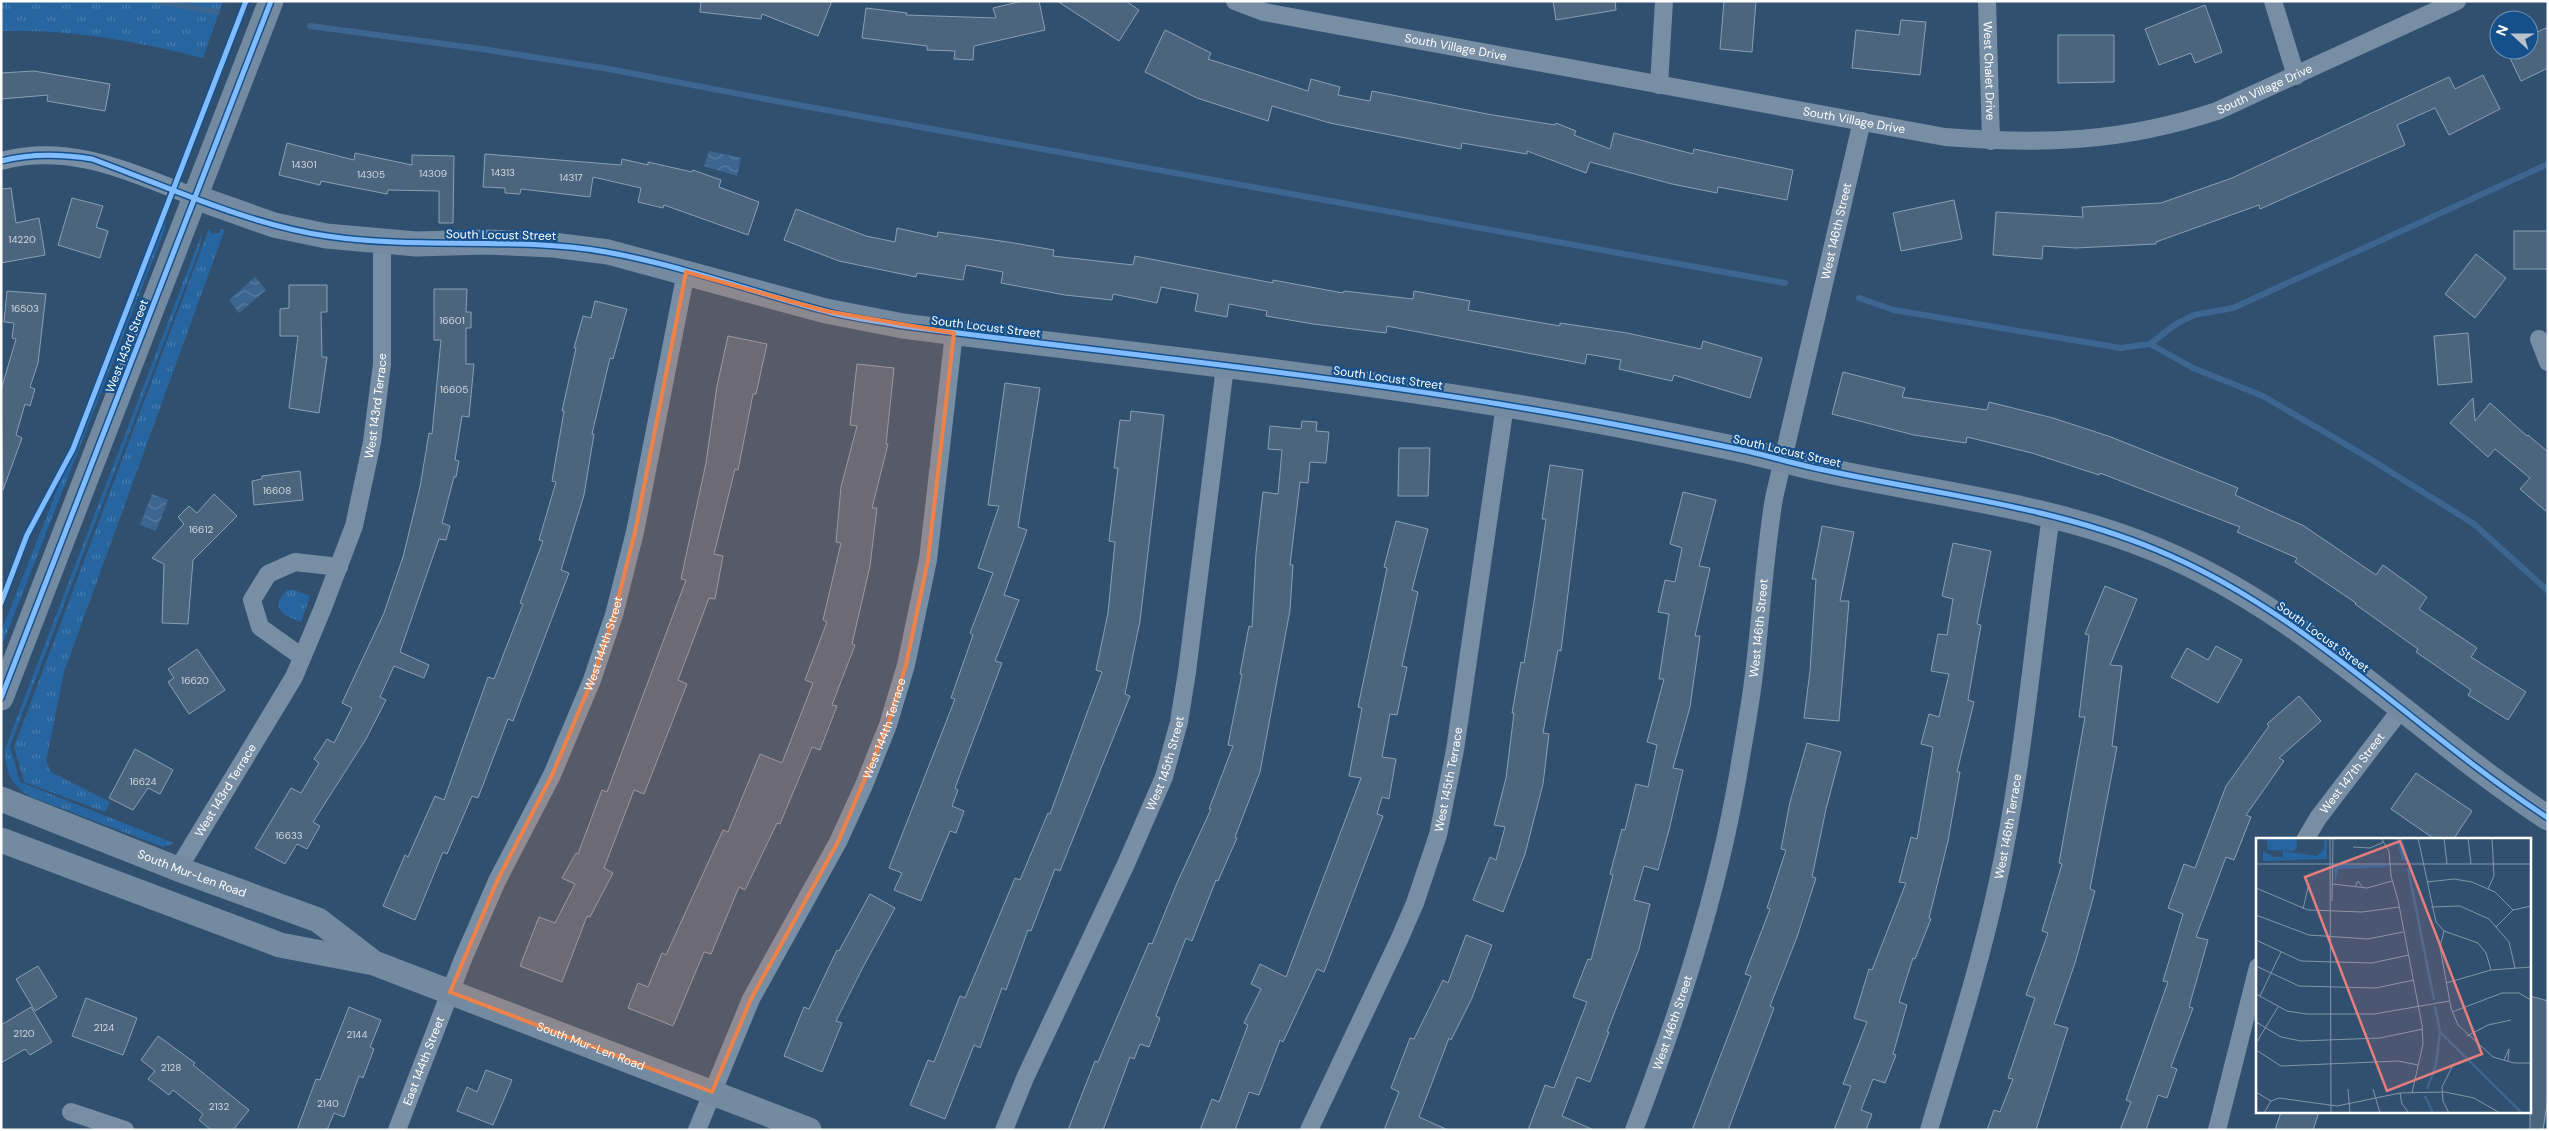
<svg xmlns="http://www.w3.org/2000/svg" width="2549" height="1131" font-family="'DM Sans',sans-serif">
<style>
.grass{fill:url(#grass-tufts)}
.water{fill:url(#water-waves)}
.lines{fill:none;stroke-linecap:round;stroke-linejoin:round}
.stream{stroke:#3c6690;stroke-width:6}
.building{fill:#4b657f;stroke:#8c9fb3}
.street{stroke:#788ea5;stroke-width:18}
.secondary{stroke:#738aa1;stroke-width:25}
.cycleway-casing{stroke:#16508b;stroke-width:8}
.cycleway{stroke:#80bcff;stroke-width:5}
.marked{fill:#ee8249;fill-opacity:0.2;stroke:#ee8249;stroke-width:4;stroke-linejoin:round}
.labels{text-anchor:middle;stroke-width:4.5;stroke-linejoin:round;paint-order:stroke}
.number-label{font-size:10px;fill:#d2d8df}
.street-label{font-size:12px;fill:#fff;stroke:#16508b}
.inset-river{fill:none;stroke:#3c6690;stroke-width:2.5}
.inset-road{fill:none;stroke:#8396a9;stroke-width:1}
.view{fill:#e67e7e;fill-opacity:0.15;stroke:#e67e7e;stroke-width:2.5}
.inset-edge{fill:none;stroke:#fff;stroke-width:2.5}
</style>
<defs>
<pattern id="grass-tufts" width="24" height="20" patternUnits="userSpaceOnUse" patternTransform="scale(1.25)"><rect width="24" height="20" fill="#2765a0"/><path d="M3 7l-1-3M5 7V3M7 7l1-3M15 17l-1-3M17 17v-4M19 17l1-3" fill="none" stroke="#477cae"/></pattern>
<pattern id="water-waves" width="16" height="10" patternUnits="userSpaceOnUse" patternTransform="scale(1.25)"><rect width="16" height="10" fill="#3c6690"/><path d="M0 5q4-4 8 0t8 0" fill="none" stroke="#597da1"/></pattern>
</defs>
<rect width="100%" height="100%" fill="#315070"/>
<g class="grass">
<path d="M 1,1 L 223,1 L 203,58 C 136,41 70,29 1,31 Z"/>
<polygon points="166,213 165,229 1,648 1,632"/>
<polygon points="209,229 212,234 220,233 220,229 225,229 64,672 46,761 51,772 110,802 105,812 24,782 14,747"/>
<path d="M 202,233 L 199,250 L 10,746 L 20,782 L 174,843 L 163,847 L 29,796 C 11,785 5,770 5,749 Z"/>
<path d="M 287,590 L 294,590 L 310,596 L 301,622 C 289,617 277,614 279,600 Z"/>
</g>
<g class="water">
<polygon points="709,151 741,158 737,176 704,166"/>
<polygon points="255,277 266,290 239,313 229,300"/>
<polygon points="152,494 168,500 156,531 140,525"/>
</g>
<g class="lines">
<g class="stream">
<polyline points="158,1 217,12"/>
<polyline points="310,26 482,49 609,69 765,99 1785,283"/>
<polyline points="1859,298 1894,310 2121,348 2150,344 2176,324 2194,315 2233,308 2548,164"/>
<polyline points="2150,344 2193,368 2263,396 2362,454 2474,524 2548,591"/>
</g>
</g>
<g class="building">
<polygon points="701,1 832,1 818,36 762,14 761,19 700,12"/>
<polygon points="1023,1 1039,1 1045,30 974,46 973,60 954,59 955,51 927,50 927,46 862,38 866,8 907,13 906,15 996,18 993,8"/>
<polygon points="1057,1 1126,1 1139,10 1119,41"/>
<polygon points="1553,1 1615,1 1616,10 1556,20"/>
<polygon points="1724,1 1756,1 1752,52 1720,49"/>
<polygon points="2205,5 2222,52 2195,63 2191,53 2159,65 2145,29"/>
<polygon points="1901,20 1926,22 1920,75 1852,68 1856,30 1899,35"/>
<polygon points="2548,27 2548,68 2521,81 2506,50 2529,50 2529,36"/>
<polygon points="1165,30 1211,53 1208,59 1308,91 1311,79 1340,87 1338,95 1370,101 1372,91 1487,114 1555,125 1556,123 1576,131 1574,135 1610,149 1614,133 1693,154 1694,149 1793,170 1787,200 1718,187 1717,193 1672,184 1590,162 1586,173 1527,151 1527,154 1462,143 1461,149 1330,123 1272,106 1268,121 1197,98 1145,72"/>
<polygon points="2058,35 2114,35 2114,82 2058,83"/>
<polygon points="34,71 110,84 105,111 47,101 48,95 1,99 1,73"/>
<polygon points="2483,75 2500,109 2449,135 2435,108 2397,125 2405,145 2260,209 2259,205 2156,242 2156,244 2076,248 2043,246 2042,259 1993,255 1996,212 2083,217 2082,207 2161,203 2232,178 2449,77 2455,89"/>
<polygon points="287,143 354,160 355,153 412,165 412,155 454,156 453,223 439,223 439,191 388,190 387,194 321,181 320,185 279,175"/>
<polygon points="485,154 621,165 622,159 648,165 648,162 692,172 693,170 721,180 719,187 759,202 748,235 664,205 663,208 638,202 641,188 593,177 590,197 521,189 520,194 505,193 505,188 483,187"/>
<polygon points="11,188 16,223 39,218 45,255 1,263 1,189"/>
<polygon points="72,198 103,206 96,227 108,231 100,258 58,245"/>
<polygon points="1954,200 1962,239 1901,251 1893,213"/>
<polygon points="796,209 866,236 895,242 897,228 937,237 938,232 1008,242 1054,250 1053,256 1133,265 1135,256 1273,283 1273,280 1343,293 1344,291 1413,299 1414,291 1470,301 1468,310 1560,326 1560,323 1627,333 1701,349 1703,341 1762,358 1750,398 1674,375 1672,381 1619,369 1621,360 1587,354 1585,364 1387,326 1386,333 1313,324 1266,316 1267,311 1229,304 1227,317 1195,311 1198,294 1161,287 1157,303 1113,294 1112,300 1065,295 1001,283 1003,272 966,265 963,280 917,273 916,277 839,261 784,240"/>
<rect x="2514" y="231" width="34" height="38"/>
<polygon points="2476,254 2506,278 2475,318 2445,294"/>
<polygon points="289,285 327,285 327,312 321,312 322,357 327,357 319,413 289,408 298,336 280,336 280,309 289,308"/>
<polygon points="434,289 467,289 466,312 471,312 471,328 466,328 466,364 474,364 469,417 462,416 455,460 459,461 456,477 454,477 442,523 450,526 446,540 439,539 400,652 429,665 424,678 394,666 380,697 386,700 366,739 313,822 320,826 307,849 297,844 285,864 255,848 291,788 301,793 319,763 314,759 327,739 334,743 352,708 342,703 384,613 403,557 420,487 429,433 432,434 441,340 434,340"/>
<polygon points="7,291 46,294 38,363 30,387 35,389 30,406 25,404 16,435 22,438 3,490 1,390 16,339 12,338 14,323 4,322"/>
<polygon points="595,301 627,309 613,359 610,358 592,434 594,434 584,495 561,570 569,573 513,721 508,719 478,798 472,796 447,854 443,852 415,920 383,906 405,855 408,857 435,796 444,800 488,677 494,679 523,604 520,603 543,541 539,540 556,482 552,481 564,411 562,411 576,348 574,348 583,316 591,318"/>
<polygon points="2468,333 2472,382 2438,385 2434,336"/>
<polygon points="728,336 767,344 756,394 753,394 738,470 735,469 714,554 723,556 715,599 709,598 678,680 687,684 644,794 634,790 604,868 613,873 590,917 587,916 562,982 520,966 539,917 555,923 575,884 562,878 576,853 578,854 602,790 607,792 686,580 681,579 706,463 717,386"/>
<polygon points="857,364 894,368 886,444 888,444 872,508 877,508 870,566 852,644 855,645 832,705 837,706 820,750 812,747 780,824 777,823 745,890 739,887 711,954 704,952 673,1026 628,1008 638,983 648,987 662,953 666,955 723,830 728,832 760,754 782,763 813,683 805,680 827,622 823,620 841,543 836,542 841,487 857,426 850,425"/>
<polygon points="1843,372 1905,388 1902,397 1987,410 1989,402 2053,418 2111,437 2238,488 2235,495 2304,526 2376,575 2383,565 2427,597 2419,609 2477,648 2471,657 2526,692 2508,720 2468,695 2471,690 2416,652 2418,649 2355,604 2356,603 2295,562 2297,558 2237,532 2240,527 2100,473 2099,475 2032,453 1967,437 1966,443 1914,435 1832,414"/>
<polygon points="1005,383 1040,388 1018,527 1027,530 1004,595 1019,600 995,661 1002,663 955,788 958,790 952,806 964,811 956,833 950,831 921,901 894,890 902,873 889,868 955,699 951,698 973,635 970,633 993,573 978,568 999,506 988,505"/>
<polygon points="2473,398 2475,421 2490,403 2527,436 2528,435 2548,452 2548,513 2520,489 2530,478 2495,449 2488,457 2450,423"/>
<polygon points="1131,411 1164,415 1140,621 1125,694 1130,696 1060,871 1055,869 1031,931 1028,930 1006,990 1002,988 980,1048 974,1045 945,1119 910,1105 928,1060 934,1062 960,996 965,998 1015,878 1020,880 1048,813 1050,814 1102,672 1096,670 1108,613 1115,542 1109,541 1118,468 1114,468 1120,420 1130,421"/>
<polygon points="1302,421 1317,422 1316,431 1329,432 1326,463 1310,462 1308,483 1300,482 1290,565 1293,565 1290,610 1260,772 1235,837 1237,838 1218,881 1216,880 1192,941 1186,938 1156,1016 1160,1018 1149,1047 1140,1044 1134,1059 1130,1057 1103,1130 1068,1130 1095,1061 1098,1062 1149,943 1152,944 1177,883 1211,809 1209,809 1233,746 1228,745 1242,674 1240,674 1249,626 1252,627 1256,553 1263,492 1278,494 1282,450 1268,449 1270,426 1301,429"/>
<polygon points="1399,448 1430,448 1428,496 1398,496"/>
<polygon points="1550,465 1583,470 1561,651 1558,650 1543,733 1549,734 1543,784 1525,854 1503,912 1473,900 1490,857 1496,860 1505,827 1494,825 1506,778 1514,713 1512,713 1521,662 1524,663 1534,602 1546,519 1542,519"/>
<polygon points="300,471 303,500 254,505 252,481 262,479 262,476"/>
<polygon points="1683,492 1716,500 1699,566 1710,568 1695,636 1700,636 1690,707 1673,768 1683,770 1669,830 1658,870 1644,866 1634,900 1650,904 1639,949 1607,1032 1609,1032 1590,1082 1577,1077 1562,1116 1594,1130 1528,1130 1545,1085 1554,1088 1587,1002 1573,997 1588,959 1591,960 1613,875 1610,874 1622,829 1625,830 1636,784 1648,787 1657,745 1647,742 1664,679 1659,679 1669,614 1658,612 1665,580 1675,582 1682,548 1670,544"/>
<polygon points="214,494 237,516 193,560 188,624 162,623 164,564 152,558 184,524 178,517 189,506 197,513"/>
<polygon points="1396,521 1428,529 1412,590 1418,592 1402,666 1407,667 1397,715 1390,714 1382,757 1396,759 1389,799 1382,797 1377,814 1383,816 1324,972 1317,969 1283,1042 1280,1040 1259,1095 1249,1092 1235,1130 1200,1130 1212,1099 1219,1102 1248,1025 1244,1023 1261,989 1251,984 1260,964 1286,977 1361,778 1349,776 1362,708 1358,707 1387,568 1384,567"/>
<polygon points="1822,526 1854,532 1840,601 1849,601 1839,721 1804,718 1810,671 1816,579 1812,579"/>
<polygon points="1953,543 1991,551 1977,624 1981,625 1968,700 1974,702 1957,772 1960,772 1948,841 1929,918 1931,919 1915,959 1913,958 1899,1002 1907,1005 1893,1054 1896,1055 1885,1083 1873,1079 1861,1110 1872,1114 1866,1130 1834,1130 1851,1086 1843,1084 1867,1022 1854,1018 1869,969 1872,970 1906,883 1899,882 1911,837 1917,839 1933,747 1921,744 1929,714 1939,717 1949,674 1931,671 1938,634 1947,635 1953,599 1942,596"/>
<polygon points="2105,586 2137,599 2110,665 2122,666 2112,746 2117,747 2090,889 2095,891 2075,963 2054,1024 2068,1028 2036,1130 1987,1130 1994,1110 2000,1112 2013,1079 2008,1078 2035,998 2026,995 2048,933 2042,931 2062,864 2059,863 2085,717 2079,717 2089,635 2085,634"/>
<polygon points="2216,646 2242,660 2218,703 2171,677 2187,648 2208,660"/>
<polygon points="197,649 225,690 189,714 168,682 174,678 168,669"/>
<polygon points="2299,696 2321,721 2279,758 2284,761 2246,815 2251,817 2234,860 2226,857 2196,937 2208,940 2189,1007 2193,1008 2171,1067 2177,1069 2167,1098 2158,1095 2146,1130 2120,1130 2131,1102 2126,1100 2168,982 2163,981 2183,914 2168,908 2184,864 2195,868 2226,786 2269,726 2267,724"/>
<polygon points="1807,743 1841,752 1826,809 1812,877 1816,878 1797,937 1770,1006 1774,1008 1728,1130 1692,1130 1751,976 1745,974 1770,909 1767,908 1786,850 1781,849 1790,802"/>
<polygon points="135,749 173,770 160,794 148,788 133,810 109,798"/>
<polygon points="2416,773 2472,811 2453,840 2436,840 2391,809"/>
<polygon points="870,894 895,908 863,967 836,1021 842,1023 822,1072 784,1056 804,1007 809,1009 837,950 839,951"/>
<polygon points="1466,935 1492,945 1472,998 1451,1040 1449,1038 1419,1117 1448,1130 1384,1130 1399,1092 1391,1088 1410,1038 1414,1039 1443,980 1448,983"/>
<polygon points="38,966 57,997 35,1011 16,979"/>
<polygon points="2530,996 2548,1001 2548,1098 2543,1130 2530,1130"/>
<polygon points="86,998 137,1018 123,1055 72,1036"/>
<polygon points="31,1007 52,1042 30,1055 25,1049 1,1063 1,1025"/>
<polygon points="349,1007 381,1020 370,1047 374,1049 363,1078 359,1076 344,1117 334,1113 327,1130 297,1130 316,1079 320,1080"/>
<polygon points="158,1036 195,1063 193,1065 249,1110 233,1130 211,1130 199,1120 203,1114 173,1090 169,1095 148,1079 155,1071 141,1060"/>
<polygon points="486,1070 512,1080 493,1125 457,1111 467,1087 477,1092"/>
<polygon points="2281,1112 2319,1112 2313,1130 2275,1130"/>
</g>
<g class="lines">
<g class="street">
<path id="s1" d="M 1235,1 L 1264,12 L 1945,137 C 2044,145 2123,142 2217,111 L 2457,1"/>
<path id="s2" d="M 1987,1 L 1991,141"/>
<polyline points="2273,1 2296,76"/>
<polyline points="1659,85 1664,1"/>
<path d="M 1,161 C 71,142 131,173 195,197"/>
<polyline points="2539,339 2548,362"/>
<polyline points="302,657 260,627 252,600 268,574 295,562 339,567"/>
<path id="s3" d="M 2305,840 L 2318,818 L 2402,708"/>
<path id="s4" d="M 178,869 L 294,677 L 322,610 L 354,526 L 372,442 L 382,364 L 382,242"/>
<polyline points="71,1112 125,1130"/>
<path id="s5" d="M 397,1130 L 463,959 L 497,881 L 552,775 L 592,680 L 614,615 L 635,532 L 686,272"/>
<path id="s6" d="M 697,1130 L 751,999 L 838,842 L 864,785 L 888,725 L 906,665 L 928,560 L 954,333"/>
<path id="s7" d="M 1004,1130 L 1025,1078 L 1126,864 L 1164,777 L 1179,722 L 1187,672 L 1225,367"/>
<path id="s8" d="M 1309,1130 L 1399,940 L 1415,903 L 1438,835 L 1455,750 L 1505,405"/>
<path id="s9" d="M 1634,1130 C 1678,1015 1717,897 1738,775 C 1743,744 1749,713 1753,682 C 1761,621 1764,559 1774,498 L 1862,121"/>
<path id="s10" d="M 1929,1130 C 1953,1049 1979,969 1997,886 C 2024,764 2033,640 2051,516"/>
<polyline points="2217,1130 2258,967"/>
</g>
<g class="secondary">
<path d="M 195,197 L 274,225 L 326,236 L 416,244 L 485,242 L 553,245 L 608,252 L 826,311 L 903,326 C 1103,352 1305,372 1505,405 C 1586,418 1667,434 1747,451 C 1773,457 1798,465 1824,470 C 1935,494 2052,506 2157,550 C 2305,611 2416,732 2548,818"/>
<polyline points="1,698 271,1"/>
<path id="s11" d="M 1,799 L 178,869 L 318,920 L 370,960"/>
<path id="s12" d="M 1,840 L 280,945 L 374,963 L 809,1130"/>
</g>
<g class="cycleway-casing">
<g id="cycleway">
<path d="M 1,161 C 32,153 61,154 92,159 C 166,186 249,225 327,236 C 420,250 514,236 606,252 C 680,265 752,292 825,311 C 850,318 877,321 903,326 C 1103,352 1305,372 1505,405 C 1586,418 1667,434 1747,451 C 1773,457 1798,465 1824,470 C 1935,494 2052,506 2157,550 C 2305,611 2416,732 2548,818"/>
<polyline points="1,603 27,535 73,449 246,1"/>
<polyline points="1,698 271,1"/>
</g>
</g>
<use href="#cycleway" class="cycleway"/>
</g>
<path class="marked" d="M 686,272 L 826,311 L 954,333 L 928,560 L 906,665 L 888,725 L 838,842 L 751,999 L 712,1092 L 450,992 L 497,881 L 552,775 L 592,680 L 614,615 L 635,532 Z"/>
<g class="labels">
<g class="number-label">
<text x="304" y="168">14301</text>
<text x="503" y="176">14313</text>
<text x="433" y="177">14309</text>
<text x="371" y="178">14305</text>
<text x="571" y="181">14317</text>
<text x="22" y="243">14220</text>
<text x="25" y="312">16503</text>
<text x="452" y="324">16601</text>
<text x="454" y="393">16605</text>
<text x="277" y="494">16608</text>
<text x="201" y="533">16612</text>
<text x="195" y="684">16620</text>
<text x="143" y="785">16624</text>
<text x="289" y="839">16633</text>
<text x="104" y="1031">2124</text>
<text x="24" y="1037">2120</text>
<text x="357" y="1038">2144</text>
<text x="171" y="1071">2128</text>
<text x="328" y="1107">2140</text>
<text x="219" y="1110">2132</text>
</g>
<g class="street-label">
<text dy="4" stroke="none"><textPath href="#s1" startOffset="226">South Village Drive</textPath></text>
<text dy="4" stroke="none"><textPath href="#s2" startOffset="70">West Chalet Drive</textPath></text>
<text dy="4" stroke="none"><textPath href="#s1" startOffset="1051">South Village Drive</textPath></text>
<text dy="4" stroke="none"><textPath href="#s1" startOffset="631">South Village Drive</textPath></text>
<text dy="4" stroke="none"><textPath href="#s9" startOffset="924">West 146th Street</textPath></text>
<text transform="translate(501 235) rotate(1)" y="4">South Locust Street</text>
<text transform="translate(986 327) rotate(7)" y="4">South Locust Street</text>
<text transform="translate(127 346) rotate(-69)" y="4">West 143rd Street</text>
<text transform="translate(1388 378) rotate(8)" y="4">South Locust Street</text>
<text dy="4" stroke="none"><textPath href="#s4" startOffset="509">West 143rd Terrace</textPath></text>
<text transform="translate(1787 451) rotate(13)" y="4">South Locust Street</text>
<text dy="4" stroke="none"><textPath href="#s9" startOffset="519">West 146th Street</textPath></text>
<text transform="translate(2323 637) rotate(36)" y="4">South Locust Street</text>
<text dy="4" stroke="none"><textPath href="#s5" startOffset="529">West 144th Street</textPath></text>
<text dy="4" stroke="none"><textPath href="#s6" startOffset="444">West 144th Terrace</textPath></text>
<text dy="4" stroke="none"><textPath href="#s7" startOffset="401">West 145th Street</textPath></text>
<text dy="4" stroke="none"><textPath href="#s3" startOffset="82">West 147th Street</textPath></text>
<text dy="4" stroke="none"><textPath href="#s8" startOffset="379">West 145th Terrace</textPath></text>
<text dy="4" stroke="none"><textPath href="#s4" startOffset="92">West 143rd Terrace</textPath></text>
<text dy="4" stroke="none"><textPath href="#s10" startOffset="314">West 146th Terrace</textPath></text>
<text dy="4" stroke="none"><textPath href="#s11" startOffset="205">South Mur-Len Road</textPath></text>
<text dy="4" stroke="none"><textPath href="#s9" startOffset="114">West 146th Street</textPath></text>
<text dy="4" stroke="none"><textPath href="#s12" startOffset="626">South Mur-Len Road</textPath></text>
<text dy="4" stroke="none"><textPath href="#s5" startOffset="74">East 144th Street</textPath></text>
</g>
</g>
<g transform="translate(2256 838)">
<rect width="275" height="275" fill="#315070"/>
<path d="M 68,0 L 71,0 L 71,21 L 7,23 L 7,13 L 18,19 L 27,19 L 27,13 L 61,18 L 68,11 ZM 140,0 L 146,0 L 153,22 L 146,22 ZM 81,27 L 130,27 L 132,29 L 82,31 L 79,45 L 78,31 Z" fill="#2765a0"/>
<path d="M 10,0 L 41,0 L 41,9 L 38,13 L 12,12 Z" fill="#2765a0"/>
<path class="inset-river" d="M 143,0 L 150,22M 152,30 L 178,162M 179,168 L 184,194 L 266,275M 171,251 L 180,227 L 184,194M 169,258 L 177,275"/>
<path class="inset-road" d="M 74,0 L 75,275M 125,0 L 133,13 L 135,38 L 142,62 L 166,187 L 167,206 L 156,255M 162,0 L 180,84 L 188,93 L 222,105 L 230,115 L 235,132M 188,0 L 191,26M 212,0 L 215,26M 97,9 L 114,10 L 128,4M 0,26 L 275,26M 171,44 L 198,41 L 216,44 L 239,54 L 257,72M 77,46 L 111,50 L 136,43M 99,49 L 102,43 L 107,50M 0,50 L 52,72 L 106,74 L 143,69M 232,51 L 238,38 L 236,0M 76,63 L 77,0M 175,69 L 204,68 L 233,81 L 253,104 L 259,130M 47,71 L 53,45M 0,77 L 53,97 L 112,101 L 147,94M 240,89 L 257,72 L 275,68M 188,93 L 184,109 L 195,170 L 202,187 L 237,219 L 258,225 L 275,225M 0,102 L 45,123 L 116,125 L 153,117M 0,128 L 43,148 L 120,150 L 158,142M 190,145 L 235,132 L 275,129M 0,156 L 31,173 L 51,176 L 118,176 L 194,163M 4,158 L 25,114M 196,174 L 246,155 L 263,155 L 275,162M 0,184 L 25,199 L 45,203 L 124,200 L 167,191M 211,198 L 232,187 L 255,182M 0,205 L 22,169M 0,212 L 25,228 L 142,223 L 162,227M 248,222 L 253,211 L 252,223M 92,251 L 94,275M 117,251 L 124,275M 0,254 L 15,263M 144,255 L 146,266 L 153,275M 8,275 L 15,263 L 23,260 L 81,268 L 144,255 L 189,254 L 218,260 L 244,275M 193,275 L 187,263 L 186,249 L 197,227"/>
<path class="view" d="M 144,3 L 226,216 L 131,253 L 49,39 Z"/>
<rect width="275" height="275" class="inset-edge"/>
</g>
<rect width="2549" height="1131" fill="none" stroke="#ffffff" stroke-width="5"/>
<g transform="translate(2514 35) rotate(291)"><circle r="24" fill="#16508b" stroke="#7396b9"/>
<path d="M0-4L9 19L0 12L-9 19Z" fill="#b7c2cd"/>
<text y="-8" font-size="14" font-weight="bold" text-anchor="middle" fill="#ffffff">N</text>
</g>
</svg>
